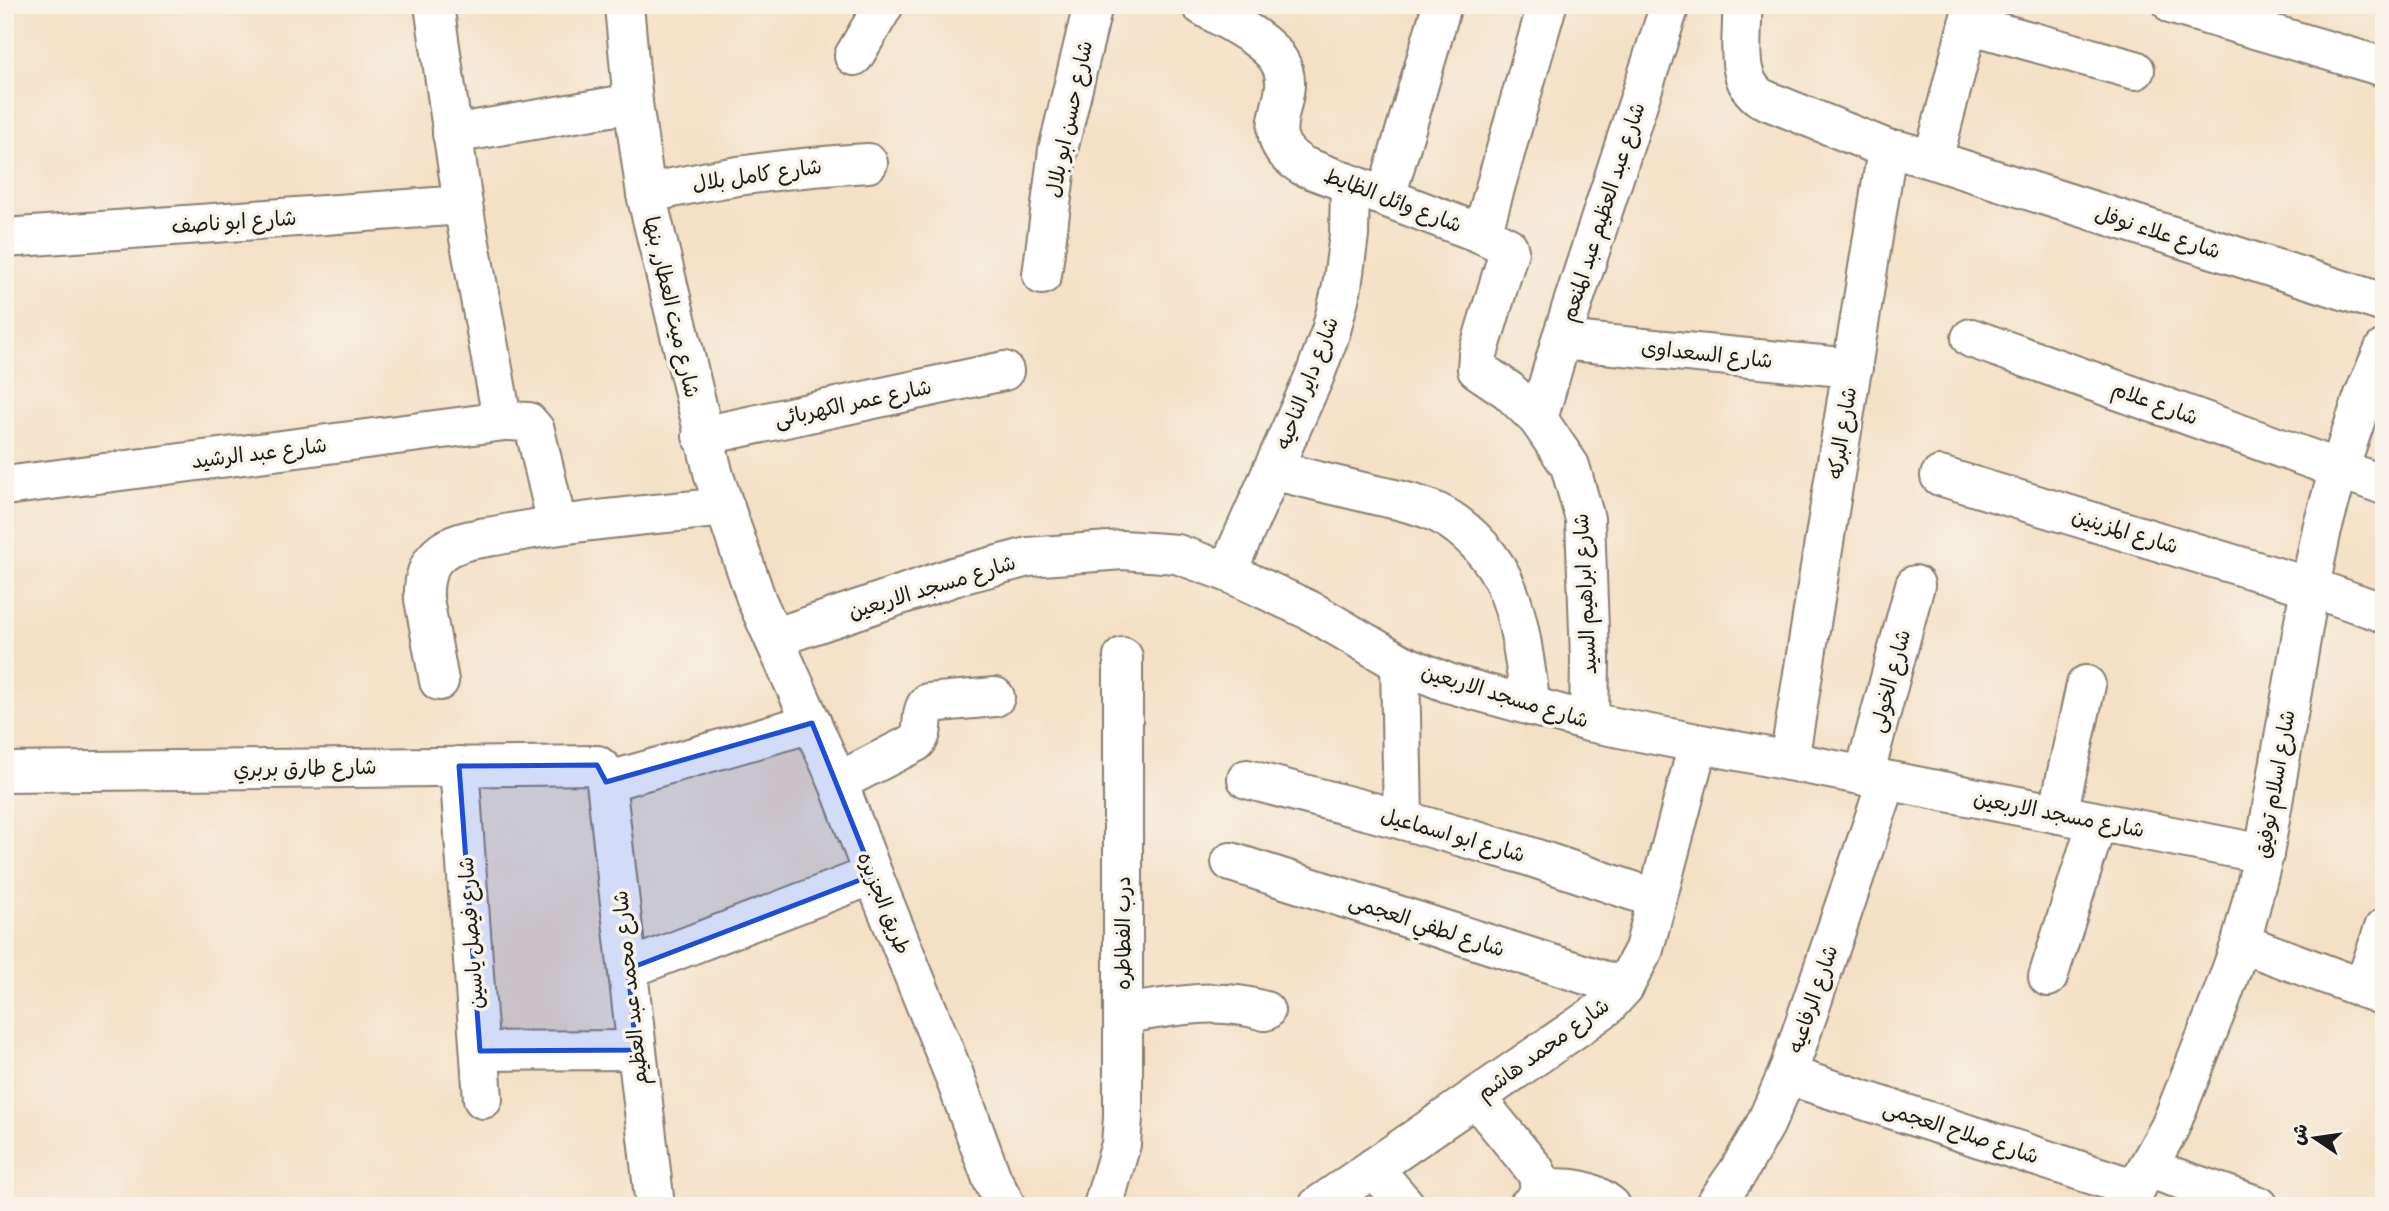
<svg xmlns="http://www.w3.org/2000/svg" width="2389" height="1211" font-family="'Gochi Hand','Playpen Sans Arabic',sans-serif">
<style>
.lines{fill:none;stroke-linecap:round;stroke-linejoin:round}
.street-casing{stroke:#887e70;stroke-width:42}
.street{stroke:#fff;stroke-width:38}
.marked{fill:#1d4ed8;fill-opacity:0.2;stroke:#1d4ed8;stroke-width:5;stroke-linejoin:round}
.labels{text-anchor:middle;stroke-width:7;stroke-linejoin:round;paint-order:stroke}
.street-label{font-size:21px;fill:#1c1c1c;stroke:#f7f3e8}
</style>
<rect width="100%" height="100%" fill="#f7f3e8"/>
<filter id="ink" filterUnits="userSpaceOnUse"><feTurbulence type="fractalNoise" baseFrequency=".0143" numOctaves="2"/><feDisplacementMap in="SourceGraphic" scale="14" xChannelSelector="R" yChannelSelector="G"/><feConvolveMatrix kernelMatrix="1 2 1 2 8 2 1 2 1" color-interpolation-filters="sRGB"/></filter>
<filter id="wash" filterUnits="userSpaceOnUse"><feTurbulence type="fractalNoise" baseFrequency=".00686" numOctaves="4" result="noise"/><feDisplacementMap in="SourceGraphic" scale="28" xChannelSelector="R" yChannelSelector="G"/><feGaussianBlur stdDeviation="1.57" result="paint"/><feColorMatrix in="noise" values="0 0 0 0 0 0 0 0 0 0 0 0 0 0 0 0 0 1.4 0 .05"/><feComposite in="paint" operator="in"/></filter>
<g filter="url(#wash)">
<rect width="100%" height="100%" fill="#f4e0c5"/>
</g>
<g filter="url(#ink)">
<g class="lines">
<g class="street-casing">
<g id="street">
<polyline points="434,5 463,205 501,413 509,421 528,422 535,430 557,524"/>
<polyline points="624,5 633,103 646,194 714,476 757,601 838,782 873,875 954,1075 992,1179 1006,1206"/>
<path d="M 1201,5 C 1223,19 1266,38 1279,61 C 1302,99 1248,133 1303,166 L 1482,234 L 1508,247 L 1509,251 L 1478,354 L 1477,369 L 1508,390 L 1538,419 L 1570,466 L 1585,519 L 1590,659 L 1589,722"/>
<path d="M 1742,5 C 1744,36 1732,79 1761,98 L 1890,150"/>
<polyline points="2173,5 2384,67"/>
<polyline points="1968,24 2135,70"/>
<polyline points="854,56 884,5"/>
<polyline points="452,134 633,103"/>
<polyline points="1933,160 1973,5"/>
<path d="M 646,194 C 720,176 793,167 868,163"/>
<polyline points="1386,197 1442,5"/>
<polyline points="1482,234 1547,5"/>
<polyline points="5,238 463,205"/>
<polyline points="1042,275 1058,150 1093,5"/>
<polyline points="1971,338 2384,485"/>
<polyline points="1561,340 1853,368"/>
<polyline points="1538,419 1561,340 1670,5"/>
<polyline points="702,436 1004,371"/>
<path d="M 1272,470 C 1305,478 1338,486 1371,494 C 1393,499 1417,503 1438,513 C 1469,529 1496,559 1508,591 C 1522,627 1525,668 1531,706"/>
<polyline points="1940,476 2310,587 2384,613"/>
<polyline points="5,486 512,420"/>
<polyline points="1227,572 1315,375 1331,331 1342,287 1349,235 1350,184"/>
<polyline points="774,638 956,576 1028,557 1123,550 1177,554 1227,572 1311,611 1400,663 1448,683 1589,722 2264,854"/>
<polyline points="1400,663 1403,820"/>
<path d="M 439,681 L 424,599 C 423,581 427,562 443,551 C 460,539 485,538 505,534 C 578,520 651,515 725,507"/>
<polyline points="1789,761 1886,156 1890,150 1898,150 1933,160 2384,303"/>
<polyline points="459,766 483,1099"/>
<polyline points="5,772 597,765 603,770 606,782 655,1206"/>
<polyline points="1864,776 1915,585"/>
<polyline points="1247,779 1403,820 1522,854 1657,899"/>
<polyline points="606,782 812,723"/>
<path d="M 838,782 L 916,742 C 927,730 918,715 928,703 L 995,697"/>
<polyline points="2058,814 2086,685"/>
<polyline points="1231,862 1624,987"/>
<polyline points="2241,943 2384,996"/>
<polyline points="628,969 873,875"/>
<polyline points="2048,977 2097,822"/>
<polyline points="2363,989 2384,928"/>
<path d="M 1123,1014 C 1171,1007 1217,996 1265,1011"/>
<polyline points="480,1051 636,1050"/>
<polyline points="1787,1075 2136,1189"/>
<path d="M 1475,1097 L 1535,1170 C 1542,1184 1541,1197 1528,1206"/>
<polyline points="1373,1168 1406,1206"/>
<polyline points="2147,1168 2259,1206"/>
<path d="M 1540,1189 C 1568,1187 1589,1187 1611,1206"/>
<polyline points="1103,1206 1121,1144 1123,1118 1123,657"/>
<polyline points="1318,1206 1585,1022 1606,1007 1624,987 1644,949 1698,744"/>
<polyline points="1714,1206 1738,1172 1765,1125 1787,1075 1887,781"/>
<polyline points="2126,1206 2170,1127 2219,1004 2241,943 2264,854 2310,587 2322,529 2339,469 2364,395 2384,349"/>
</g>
</g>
<use href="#street" class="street"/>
</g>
</g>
<path class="marked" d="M 812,723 L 873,875 L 628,969 L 636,1050 L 480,1051 L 459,766 L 597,765 L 606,782 Z"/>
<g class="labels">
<g class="street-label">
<text transform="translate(1069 119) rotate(-78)" y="7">شارع حسن ابو بلال</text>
<text transform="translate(757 175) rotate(-8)" y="7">شارع كامل بلال</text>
<text transform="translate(1393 200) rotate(21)" y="7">شارع وائل الظايط</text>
<text transform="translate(1603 212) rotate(-72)" y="7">شارع عبد العظيم عبد المنعم</text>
<text transform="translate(234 222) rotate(-4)" y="7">شارع ابو ناصف</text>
<text transform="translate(2158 232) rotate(18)" y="7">شارع علاء نوفل</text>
<text transform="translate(672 307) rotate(77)" y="7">شارع ميت العطار, بنها</text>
<text transform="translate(1707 354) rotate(6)" y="7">شارع السعداوى</text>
<text transform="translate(1307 383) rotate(-69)" y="7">شارع داير الناحيه</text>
<text transform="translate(853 403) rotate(-12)" y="7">شارع عمر الكهربائى</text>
<text transform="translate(2155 403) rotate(20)" y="7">شارع علام</text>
<text transform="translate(1842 433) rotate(-81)" y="7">شارع البركه</text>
<text transform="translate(259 453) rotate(-7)" y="7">شارع عبد الرشيد</text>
<text transform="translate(2125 531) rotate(17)" y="7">شارع المزينين</text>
<text transform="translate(932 587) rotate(-17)" y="7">شارع مسجد الاربعين</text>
<text transform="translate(1585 594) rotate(-93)" y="7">شارع ابراهيم السيد</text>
<text transform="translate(1890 681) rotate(-75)" y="7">شارع الخولى</text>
<text transform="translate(1505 696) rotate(17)" y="7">شارع مسجد الاربعين</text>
<text transform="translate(305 768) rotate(-1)" y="7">شارع طارق بربري</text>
<text transform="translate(2275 784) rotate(-80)" y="7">شارع اسلام توفيق</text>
<text transform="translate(2059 814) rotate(11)" y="7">شارع مسجد الاربعين</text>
<text transform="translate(1453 835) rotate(16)" y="7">شارع ابو اسماعيل</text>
<text transform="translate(884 903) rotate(68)" y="7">طريق الجزيره</text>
<text transform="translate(1427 925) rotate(18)" y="7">شارع لطفي العجمى</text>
<text transform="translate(471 933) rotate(-94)" y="7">شارع فيصل ياسين</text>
<text transform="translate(1123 933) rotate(-90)" y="7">درب الفطاطره</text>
<text transform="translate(630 988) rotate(-96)" y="7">شارع محمد عبد العظيم</text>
<text transform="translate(1813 999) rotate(-71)" y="7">شارع الرفاعيه</text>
<text transform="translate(1543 1049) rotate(-36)" y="7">شارع محمد هاشم</text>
<text transform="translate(1961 1132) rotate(18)" y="7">شارع صلاح العجمى</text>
</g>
</g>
<rect width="2389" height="1211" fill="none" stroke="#f7f3e8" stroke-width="28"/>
<g transform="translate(2315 1138) rotate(283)" stroke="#f7f3e8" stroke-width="5" paint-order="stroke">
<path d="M0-5L12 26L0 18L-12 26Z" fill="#1c1c1c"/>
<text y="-10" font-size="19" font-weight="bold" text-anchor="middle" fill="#1c1c1c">ش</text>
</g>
</svg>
